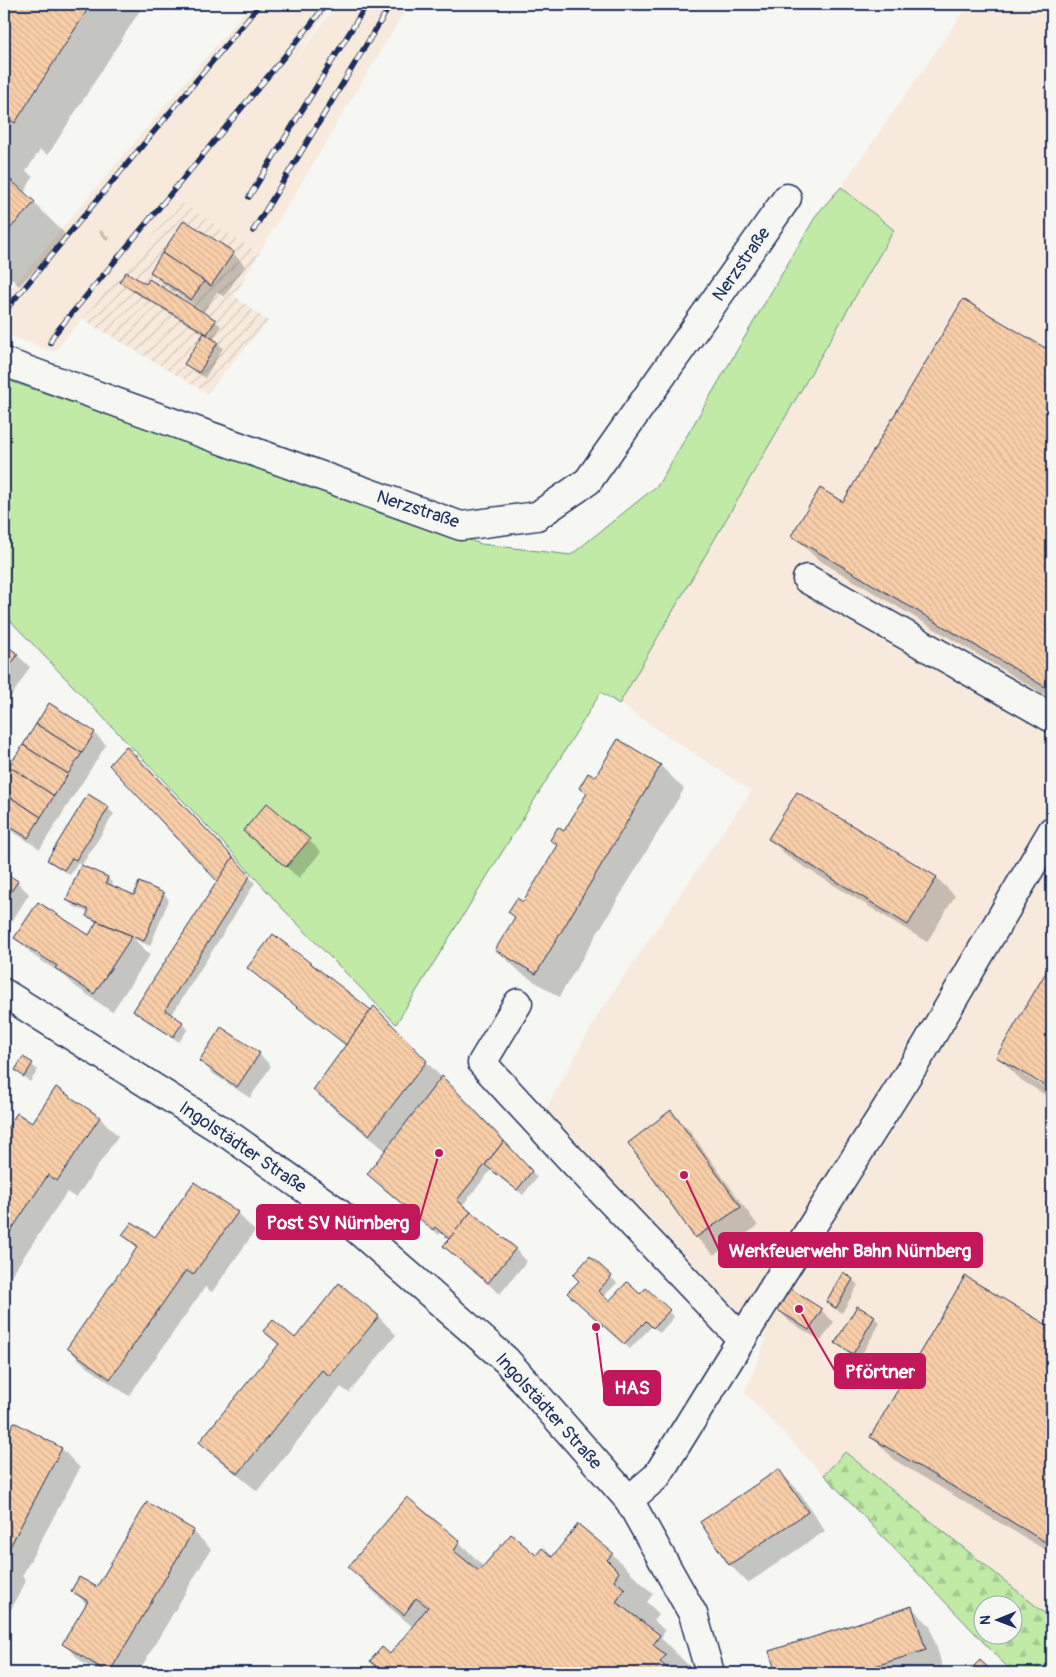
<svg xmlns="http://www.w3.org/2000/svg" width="1056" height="1677" font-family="Pangolin,sans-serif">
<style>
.built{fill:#f7eadc;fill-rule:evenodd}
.industrial{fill:url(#industrial-furrows)}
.forest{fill:url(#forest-firs);stroke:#6e8c82;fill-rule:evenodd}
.garden{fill:#c0eaa6;stroke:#6e8c82}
.shadow{fill:#0003}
.building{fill:url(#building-back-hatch);stroke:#1b2f5e}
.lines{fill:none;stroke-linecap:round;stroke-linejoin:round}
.minor-casing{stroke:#1b2f5e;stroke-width:31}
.minor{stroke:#f6f6f2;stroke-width:28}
.rail-casing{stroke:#1b2f5e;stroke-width:5.5}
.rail{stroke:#f6f6f2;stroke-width:4;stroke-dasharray:11;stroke-linecap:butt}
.labels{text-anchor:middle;stroke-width:4;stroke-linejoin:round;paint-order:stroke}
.street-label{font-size:18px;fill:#1b2f5e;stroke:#f6f6f2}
.leader{fill:none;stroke:#c2185b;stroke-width:2}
.callout-dot{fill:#c2185b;stroke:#f6f6f2;stroke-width:2}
.callout{fill:#c2185b;stroke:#c2185b;stroke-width:2}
.callout-label{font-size:19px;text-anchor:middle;font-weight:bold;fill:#fff}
</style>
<defs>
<pattern id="industrial-furrows" width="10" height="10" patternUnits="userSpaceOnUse" patternTransform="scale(1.25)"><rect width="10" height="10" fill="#f7eadc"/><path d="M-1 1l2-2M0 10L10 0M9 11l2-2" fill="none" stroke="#d3c9bf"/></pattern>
<pattern id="forest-firs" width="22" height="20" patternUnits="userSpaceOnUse" patternTransform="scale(1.25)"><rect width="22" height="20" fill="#c0eaa6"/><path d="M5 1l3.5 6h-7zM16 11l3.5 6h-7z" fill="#a4c991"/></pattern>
<pattern id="building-back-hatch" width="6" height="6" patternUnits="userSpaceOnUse" patternTransform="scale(1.25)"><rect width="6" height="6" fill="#f9cea8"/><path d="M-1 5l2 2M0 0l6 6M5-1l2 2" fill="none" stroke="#d5b193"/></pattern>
</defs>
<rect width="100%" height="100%" fill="#f6f6f2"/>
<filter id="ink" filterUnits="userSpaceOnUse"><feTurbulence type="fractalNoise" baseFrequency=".02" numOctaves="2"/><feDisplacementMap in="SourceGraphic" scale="10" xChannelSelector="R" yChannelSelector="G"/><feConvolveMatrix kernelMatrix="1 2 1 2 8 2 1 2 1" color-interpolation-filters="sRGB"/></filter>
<g filter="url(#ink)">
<g class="built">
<polygon points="251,4 332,4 293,62 337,4 409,4 259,253 181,202 54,352 4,334 4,297"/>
<path d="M 969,4 L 1052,4 L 1052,1673 L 1013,1673 L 745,1393 L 766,1340 L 545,1111 L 601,1010 L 751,791 L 619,704 L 894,230 L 841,187 ZM 984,1604 L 1014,1604 L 1014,1634 L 984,1634 Z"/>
</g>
<polygon class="industrial" points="181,202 259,253 234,296 268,321 207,393 82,319"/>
<path class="forest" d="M 845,1452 L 1052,1619 L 1052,1673 L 1013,1673 L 824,1475 ZM 984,1604 L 1014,1604 L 1014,1634 L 984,1634 Z"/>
<polygon class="garden" points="841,187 894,230 619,704 601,692 396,1024 283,909 231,851 4,614 4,379 481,544 571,555 658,485 817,214"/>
<g class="shadow">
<polygon points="12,4 144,4 48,155 40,150 26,171 33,177 24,193 67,236 19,286 4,271 4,16"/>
<polygon points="101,230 110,239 107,241 99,232"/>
<polygon points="233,253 245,266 224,297 217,292 203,313 215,321 221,326 213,340 223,348 205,378 186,364 204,334 127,288 121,282 202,313 203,311 163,284 151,272"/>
<polygon points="963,301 1052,353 1052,699 817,559 793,535 843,504"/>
<polygon points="4,646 17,655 30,667 4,708"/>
<polygon points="50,705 94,733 106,745 40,849 4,826 4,778"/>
<polygon points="619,741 661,766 684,789 559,997 521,973 497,950 516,919 509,912 524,903 558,847 551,840 564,833 587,795 581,788 596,779"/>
<polygon points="126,748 255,883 171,1016 188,1029 179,1042 141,1017 135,1011 220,882"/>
<polygon points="798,793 937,878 955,896 927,942 788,857 770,839"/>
<polygon points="89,796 108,808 114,814 82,865 78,863 70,875 54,865 48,859"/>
<polygon points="245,831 309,840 321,852 299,878"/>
<polygon points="4,874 17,882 29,894 4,934"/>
<polygon points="108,878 113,884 112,887 135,896 140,884 164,894 169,900 150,946 134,939 150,955 112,1012 75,986 66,977 34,956 16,938 89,936 97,923 87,916 89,913 73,906 67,900"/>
<polygon points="273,935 392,1026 537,1177 523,1195 491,1170 462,1206 515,1249 527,1261 500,1294 457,1258 445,1246 450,1239 441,1232 439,1235 375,1179 386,1151 333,1108 315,1090 347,1046"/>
<polygon points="1052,964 1052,1089 1024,1072 1024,1075 1052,1092 1052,1099 1021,1080 998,1057"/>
<polygon points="259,1054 271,1066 250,1098 212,1073 200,1060"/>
<polygon points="24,1059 38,1070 30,1082 16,1070"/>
<polygon points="671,1112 689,1130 758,1226 714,1255 696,1237"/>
<polygon points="17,1115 32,1125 99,1117 118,1136 76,1198 67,1192 4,1286 4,1135"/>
<polygon points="237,1213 255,1231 212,1292 205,1287 129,1396 86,1366 68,1348 138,1249 124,1235 155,1239"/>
<polygon points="590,1258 617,1283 603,1297 609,1303 640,1296 646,1290 674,1317 660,1333 652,1326 630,1349 575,1299"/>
<polygon points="966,1278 1052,1329 1052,1554 896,1461 872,1437"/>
<polygon points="853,1280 858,1285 842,1313 833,1308 827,1302"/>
<polygon points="777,1308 821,1310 834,1322 821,1341 789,1321"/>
<polygon points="378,1316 396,1335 349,1393 341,1387 257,1491 219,1460 200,1442 279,1345 265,1331 296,1339"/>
<polygon points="874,1317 880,1323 859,1359 843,1349 837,1343"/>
<polygon points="14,1424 62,1449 80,1468 22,1576 26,1581 4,1623 4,1443"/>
<polygon points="779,1471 797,1489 825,1531 748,1583 730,1565 702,1522"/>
<polygon points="193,1531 211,1549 138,1673 100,1673 82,1662 64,1644 87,1605 73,1590 97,1589"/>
<polygon points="459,1542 484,1567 536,1557 552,1559 612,1554 653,1594 647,1602 659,1614 654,1620 665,1631 661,1638 696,1673 384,1673 372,1661 391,1656 413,1627 390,1608 349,1567"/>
<polygon points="912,1608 930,1626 943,1668 928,1673 777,1673 770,1652"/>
</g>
<g class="building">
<polygon points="11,4 91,4 15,123 7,118 4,123 4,15"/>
<polygon points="4,174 35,202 4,235"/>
<polygon points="184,220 234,252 211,286 162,253"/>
<polygon points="162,253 204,281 191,300 150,272"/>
<polygon points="126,272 146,284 149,279 216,320 207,334 119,282"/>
<polygon points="963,299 1052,352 1052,691 791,536 820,488 843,502"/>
<polygon points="204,333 218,342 199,373 184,364"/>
<polygon points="4,644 18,654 5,674 4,673"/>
<polygon points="49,703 95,732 82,753 36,724"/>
<polygon points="36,724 82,753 68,774 23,745"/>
<polygon points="618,739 661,765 536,974 495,950 515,917 508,912 517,898 523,902 558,845 550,840 558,827 564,831 587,793 579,788 588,773 595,777"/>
<polygon points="23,745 68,774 54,796 9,766"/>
<polygon points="126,746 233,857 218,882 109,765"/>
<polygon points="9,766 54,796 41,817 4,793 4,775"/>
<polygon points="797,792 937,877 908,925 768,839"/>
<polygon points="4,793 41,817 28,838 4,823"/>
<polygon points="88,794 109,807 76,860 72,858 64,870 47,860"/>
<polygon points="267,803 310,839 286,867 243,831"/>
<polygon points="233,857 250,876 165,1010 183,1022 173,1037 133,1011"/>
<polygon points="81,865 108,877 106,883 134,895 139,882 164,893 144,941 86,916 89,910 66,900"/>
<polygon points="4,872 18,881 4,903"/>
<polygon points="38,902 89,935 97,921 132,936 94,994 55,968 57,966 14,938"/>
<polygon points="273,934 371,1010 346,1045 247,968"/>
<polygon points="1052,962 1052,1090 996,1057"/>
<polygon points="374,1006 427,1061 369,1135 313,1090"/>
<polygon points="221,1027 260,1053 237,1087 199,1061"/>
<polygon points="23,1057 33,1063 24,1077 15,1070"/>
<polygon points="442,1076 504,1141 457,1200 471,1212 449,1239 435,1227 433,1230 367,1174"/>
<polygon points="56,1087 100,1117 57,1181 48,1175 4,1241 4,1133 17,1113 32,1123"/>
<polygon points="671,1110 741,1207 695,1238 628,1143"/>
<polygon points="504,1141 532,1171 517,1190 485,1165"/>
<polygon points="194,1182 238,1212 193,1275 186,1270 110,1379 67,1348 138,1246 122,1235 132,1222 155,1237"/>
<polygon points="471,1212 516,1248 488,1283 443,1246"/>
<polygon points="590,1256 612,1276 598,1291 609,1301 627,1282 640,1294 646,1288 670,1310 653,1328 646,1321 624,1344 567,1293 579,1281 573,1275"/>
<polygon points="843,1272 853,1279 836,1308 826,1302"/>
<polygon points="965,1276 1052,1328 1052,1546 870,1437"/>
<polygon points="339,1283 379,1316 330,1376 322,1370 238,1474 199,1442 279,1344 263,1331 273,1320 295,1338"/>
<polygon points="789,1288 822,1309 809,1330 776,1309"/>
<polygon points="857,1306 875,1316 853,1354 835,1343"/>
<polygon points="14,1422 62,1448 4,1558 4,1441"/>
<polygon points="779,1469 808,1512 729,1565 700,1522"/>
<polygon points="407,1497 460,1541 454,1551 479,1571 511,1534 536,1555 542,1548 552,1557 578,1524 613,1553 607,1560 619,1572 614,1580 625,1589 616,1602 660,1635 653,1645 666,1655 660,1662 672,1672 671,1673 384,1673 370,1661 382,1647 390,1654 428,1607 416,1598 404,1615 348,1567"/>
<polygon points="147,1502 194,1530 109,1673 62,1644 88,1601 71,1591 79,1577 97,1587"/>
<polygon points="912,1606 926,1650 853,1673 776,1673 769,1651"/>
<polygon points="980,1660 994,1673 967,1673"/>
</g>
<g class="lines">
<g class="minor-casing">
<g id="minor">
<polyline points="4,362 461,526 537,516 588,481 787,198"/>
<polyline points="807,579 1052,718"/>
<polyline points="4,993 232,1137 335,1210 506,1360 629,1500 693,1614 710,1673"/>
<polyline points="518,1003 482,1063 567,1155 742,1339"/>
<polyline points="629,1500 657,1476 780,1277 924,1049 1052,831"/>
</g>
</g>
<use href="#minor" class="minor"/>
<g class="rail-casing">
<g id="rail">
<polyline points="249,197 367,4"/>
<polyline points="253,231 391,4"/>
<polyline points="4,312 260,4"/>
<polyline points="50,343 53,336 312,23 326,4"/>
</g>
</g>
<use href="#rail" class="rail"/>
</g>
</g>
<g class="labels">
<g class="street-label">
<text transform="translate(741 264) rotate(-55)" y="6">Nerzstraße</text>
<text transform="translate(418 509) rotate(18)" y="6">Nerzstraße</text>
<text transform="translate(243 1147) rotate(34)" y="6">Ingolstädter Straße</text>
<text transform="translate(549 1411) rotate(48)" y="6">Ingolstädter Straße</text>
</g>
</g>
<path class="leader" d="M439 1153L419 1222M684 1175L719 1250M799 1309L835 1371M596 1327L604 1388"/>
<g class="callout-dot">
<circle cx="439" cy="1153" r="5"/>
<circle cx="684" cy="1175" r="5"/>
<circle cx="799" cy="1309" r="5"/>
<circle cx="596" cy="1327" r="5"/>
</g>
<g class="callout">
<rect x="257" y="1205" width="162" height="34" rx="5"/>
<rect x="719" y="1233" width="263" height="34" rx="5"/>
<rect x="835" y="1354" width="90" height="34" rx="5"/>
<rect x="604" y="1371" width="56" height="34" rx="5"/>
</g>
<g class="callout-label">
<text x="338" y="1229">Post SV Nürnberg</text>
<text x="850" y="1257">Werkfeuerwehr Bahn Nürnberg</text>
<text x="880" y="1378">Pförtner</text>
<text x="632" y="1394">HAS</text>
</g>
<rect width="1056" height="1677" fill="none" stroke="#f6f6f2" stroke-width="20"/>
<rect x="10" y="10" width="1036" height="1657" fill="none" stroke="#1b2f5e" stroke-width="2" filter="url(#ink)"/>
<g transform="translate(998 1620) rotate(269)"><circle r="24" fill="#f6f6f2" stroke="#9ea6b7"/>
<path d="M0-4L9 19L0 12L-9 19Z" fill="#1b2f5e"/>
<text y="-8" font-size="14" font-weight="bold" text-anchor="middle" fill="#1b2f5e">N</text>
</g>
</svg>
